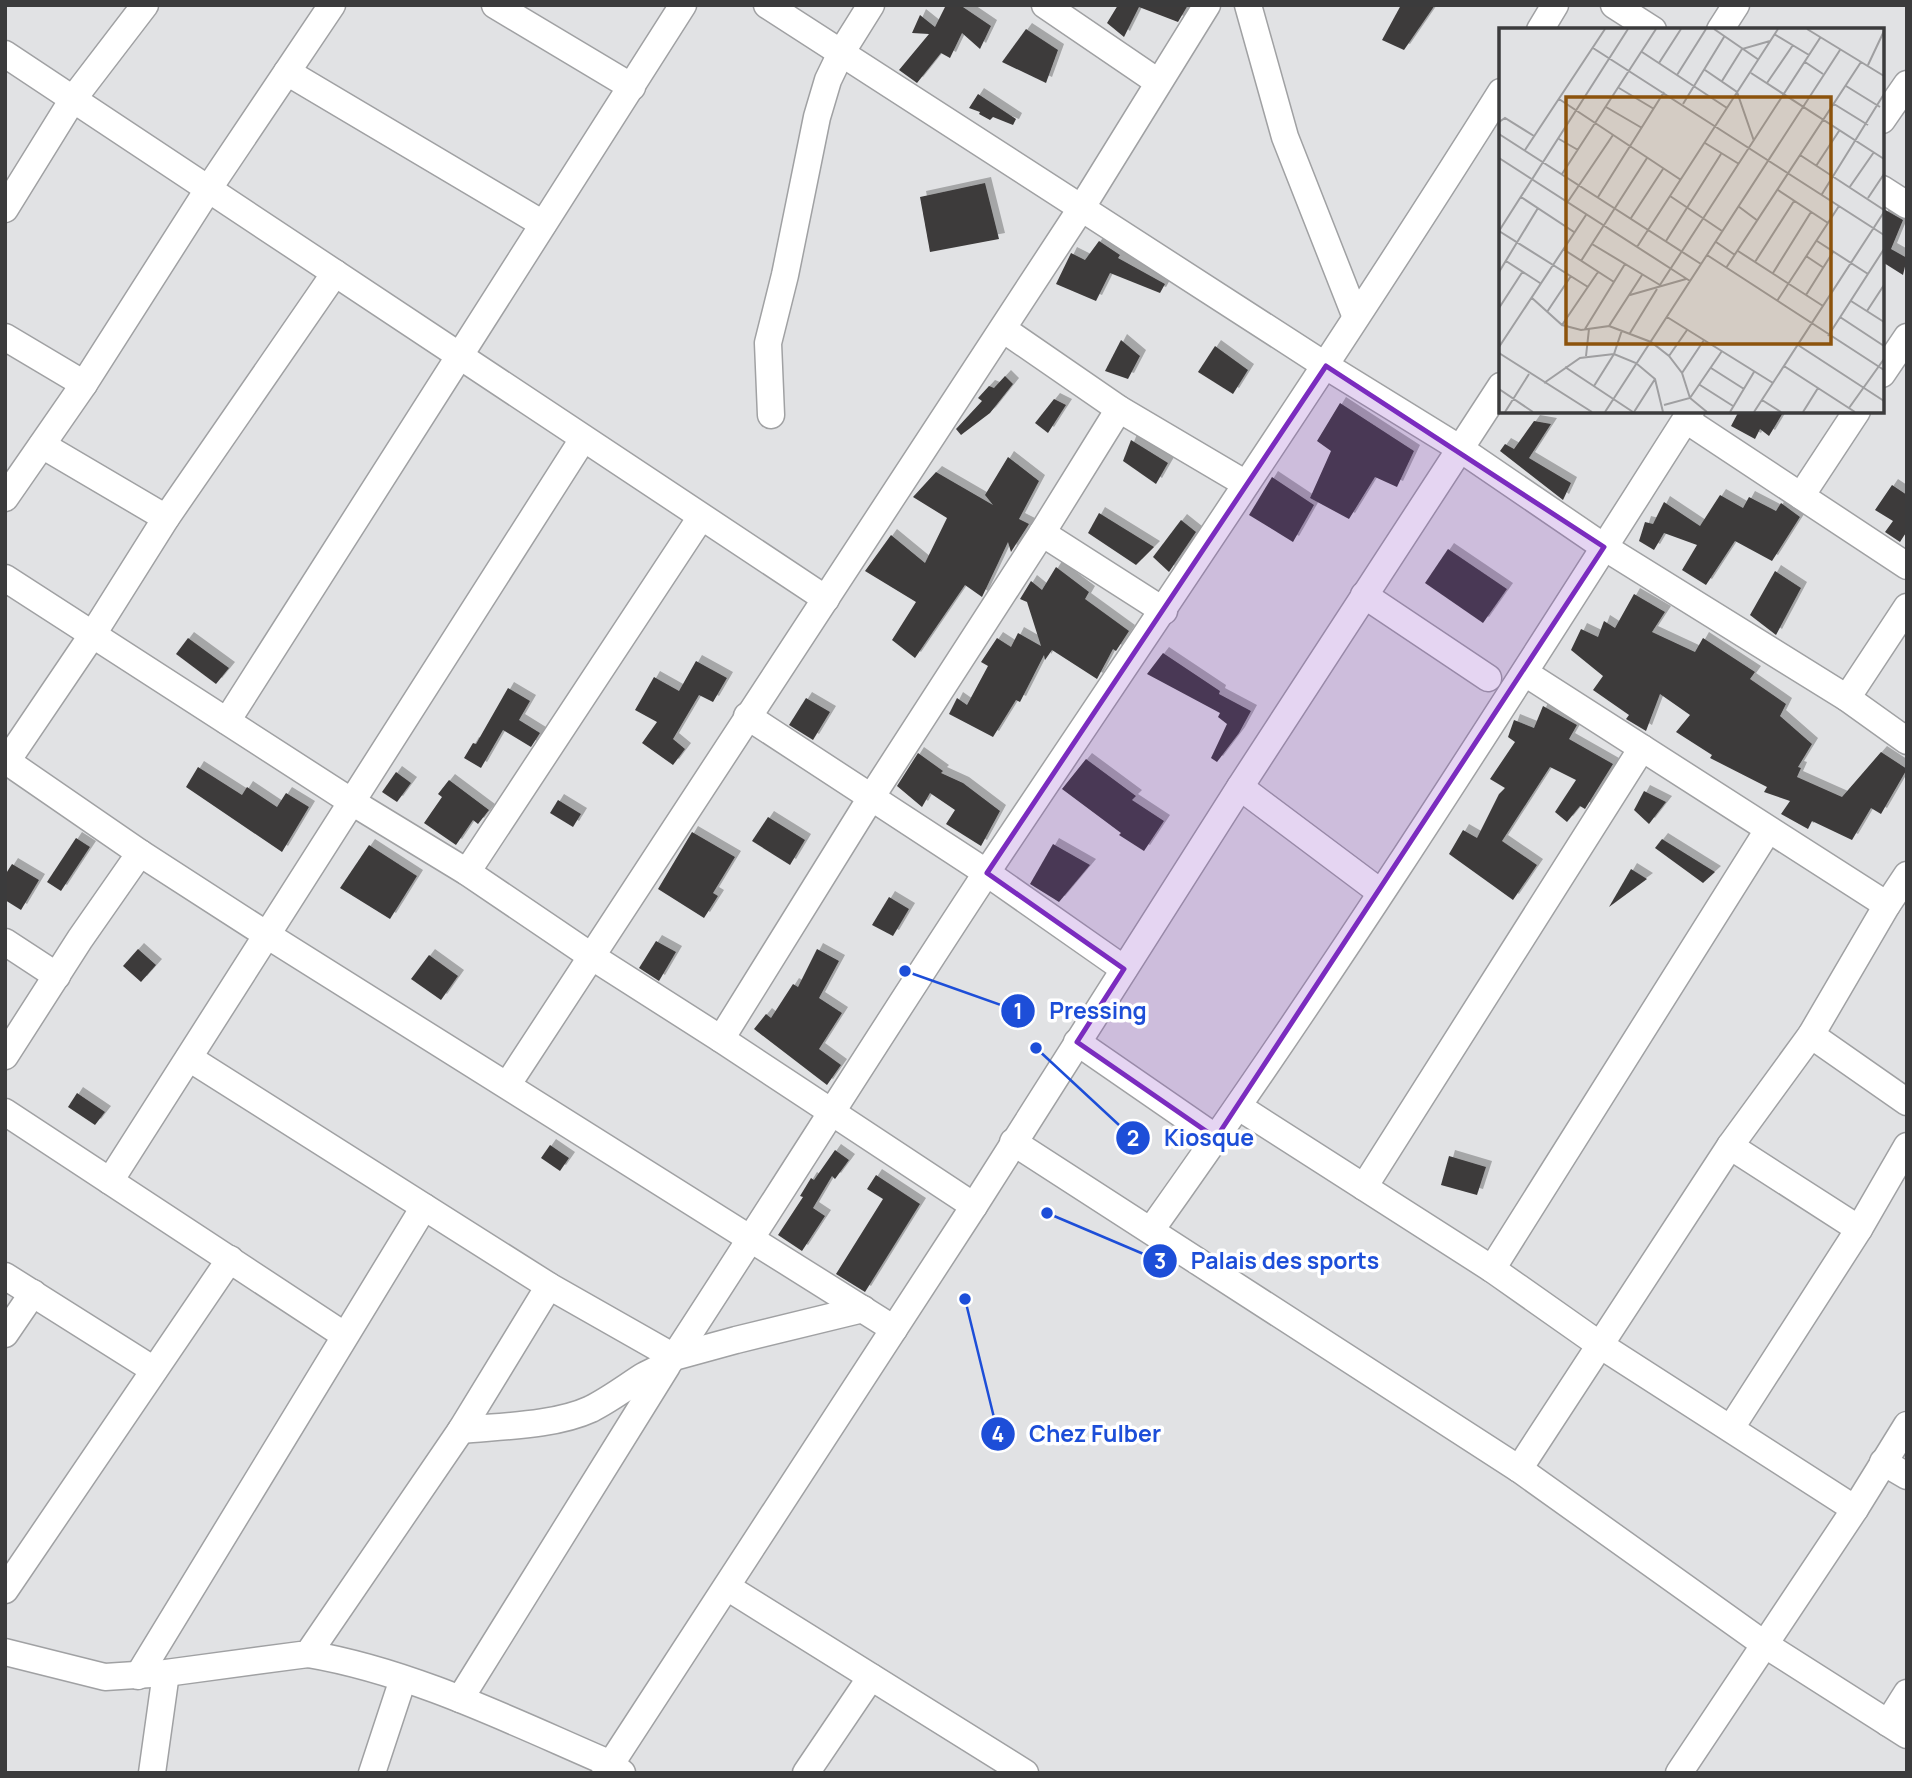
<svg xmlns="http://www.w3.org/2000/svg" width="1912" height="1778" font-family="Manrope,sans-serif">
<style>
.building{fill:#3d3b3b;filter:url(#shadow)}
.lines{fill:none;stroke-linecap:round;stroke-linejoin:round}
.minor-casing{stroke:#a0a1a3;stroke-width:29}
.minor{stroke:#fff;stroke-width:26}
.marked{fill:#7b2cbf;fill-opacity:0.2;stroke:#7b2cbf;stroke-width:5;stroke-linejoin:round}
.inset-road{fill:none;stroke:#9f9fa1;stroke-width:2}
.view{fill:#8c530c;fill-opacity:0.15;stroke:#8c530c;stroke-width:3.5}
.inset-edge{fill:none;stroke:#3b3b3c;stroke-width:3.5}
.leader{fill:none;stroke:#1d4ed8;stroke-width:2.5}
.callout-dot{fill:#1d4ed8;stroke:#fff;stroke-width:2.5}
.mark-label{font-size:21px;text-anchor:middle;font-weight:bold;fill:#fff}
.callout-label{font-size:23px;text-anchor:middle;font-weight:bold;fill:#1d4ed8;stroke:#fff;stroke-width:7;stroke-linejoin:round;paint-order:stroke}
</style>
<defs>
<filter id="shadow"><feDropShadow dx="6" dy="-6" stdDeviation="0" flood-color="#0004"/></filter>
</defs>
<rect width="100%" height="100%" fill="#e1e2e4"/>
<g class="building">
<polygon points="946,5 960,5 991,26 980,49 962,33 950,58 941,53 917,83 899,70 929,34 912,33 920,15 935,27"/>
<polygon points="1118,5 1188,5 1178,22 1139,7 1124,37 1107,23"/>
<polygon points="1401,5 1435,5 1404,50 1382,40"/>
<polygon points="1026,29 1058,50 1046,83 1002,62"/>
<polygon points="978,94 1016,119 1013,125 993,117 990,120 979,114 980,112 969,108"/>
<polygon points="985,183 999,239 930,252 920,197"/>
<polygon points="1882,208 1903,220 1891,249 1907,258 1903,275 1884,263 1882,267"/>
<polygon points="1099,241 1120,255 1118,258 1165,284 1160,293 1110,273 1096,301 1056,284 1071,253 1085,260"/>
<polygon points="1121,340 1140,356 1128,379 1105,371"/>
<polygon points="1215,346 1248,370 1233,394 1198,372"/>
<polygon points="1005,376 1013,384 990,413 961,435 956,429 982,401 978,398 989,386 994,388"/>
<polygon points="1054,399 1066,405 1048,433 1035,423"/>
<polygon points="1340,403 1414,451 1397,487 1375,477 1349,519 1310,498 1331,451 1317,441"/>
<polygon points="1739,411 1784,411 1769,436 1760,429 1755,439 1731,426"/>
<polygon points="1534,421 1551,424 1529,458 1571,483 1563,500 1500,451 1505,444 1514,449"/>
<polygon points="1131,440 1168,463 1156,484 1123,461"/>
<polygon points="1008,457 1039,481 1019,519 1029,524 1011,552 1008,542 982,597 965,585 915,658 892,640 916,602 865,571 891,535 925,563 947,518 913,497 936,472 993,505 985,495"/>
<polygon points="1272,477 1314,505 1293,542 1249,515"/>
<polygon points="1892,485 1907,495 1907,531 1900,542 1885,532 1893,521 1875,510"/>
<polygon points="1720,495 1743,508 1749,497 1776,511 1781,503 1800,517 1772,561 1735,541 1706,585 1682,570 1697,545 1664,533 1654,550 1639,541 1645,522 1653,524 1664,502 1700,526"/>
<polygon points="1099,513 1154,547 1136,565 1088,533"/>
<polygon points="1181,520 1196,532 1169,572 1153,557"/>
<polygon points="1448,549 1507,589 1483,623 1425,583"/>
<polygon points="1056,567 1089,592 1085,599 1129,631 1116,651 1113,649 1097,679 1052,650 1045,660 1044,655 1020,702 1016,700 993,737 949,714 957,698 967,705 988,666 981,662 997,638 1011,647 1018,633 1041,646 1027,602 1020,599 1031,581 1042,590"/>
<polygon points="1775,571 1801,588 1776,635 1750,615"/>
<polygon points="1634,594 1665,612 1652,632 1695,652 1703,638 1755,672 1750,679 1786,704 1780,716 1812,744 1798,767 1801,768 1797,777 1842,797 1881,752 1907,769 1881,814 1871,808 1852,840 1812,821 1808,829 1781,814 1790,801 1764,792 1767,787 1710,758 1712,755 1676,732 1690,715 1660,694 1646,731 1626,719 1629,715 1593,690 1603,676 1571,650 1581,629 1598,637 1604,621 1615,628"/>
<polygon points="188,638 229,668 216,684 176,654"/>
<polygon points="1163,653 1220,691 1219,694 1251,711 1239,733 1217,762 1211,758 1227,724 1218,717 1220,713 1147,674"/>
<polygon points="696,661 727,678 713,702 699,695 673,739 685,749 673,765 642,743 657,722 635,710 654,677 679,691"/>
<polygon points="508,688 530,701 519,720 540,733 531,747 503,730 481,768 464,758 473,743 476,744"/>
<polygon points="806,698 830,712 813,740 789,725"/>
<polygon points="1543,706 1577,725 1569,739 1613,764 1585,809 1580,806 1567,822 1555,812 1576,780 1550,767 1502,841 1537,865 1513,900 1449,854 1463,830 1477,838 1499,794 1505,788 1490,779 1515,742 1508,737 1514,720 1534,728"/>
<polygon points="918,753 943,771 941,773 963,783 1000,811 981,846 946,824 955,810 930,793 922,807 897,786"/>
<polygon points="1086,759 1136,796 1132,800 1164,821 1144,851 1119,835 1121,833 1062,789"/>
<polygon points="198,767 242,795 247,787 277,807 286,793 309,807 282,852 186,787"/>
<polygon points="396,772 411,783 397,802 382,792"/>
<polygon points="449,780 489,810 478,824 473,820 456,845 424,823 442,797 438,794"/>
<polygon points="1644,791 1666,802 1649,824 1634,810"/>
<polygon points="558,800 581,814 573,827 550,813"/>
<polygon points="768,817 805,840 790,865 752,841"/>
<polygon points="692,832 735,857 713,893 718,896 704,918 658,889"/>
<polygon points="76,838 90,847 61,891 47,882"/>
<polygon points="1662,839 1715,872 1703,883 1655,848"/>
<polygon points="1053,844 1090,865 1059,902 1030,884"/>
<polygon points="369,845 417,876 390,919 340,888"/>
<polygon points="12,864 39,880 21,910 5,900 5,875"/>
<polygon points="1631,869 1647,879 1609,907"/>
<polygon points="889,897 909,909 893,936 872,925"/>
<polygon points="656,941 676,952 659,981 639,968"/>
<polygon points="138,949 156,965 141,982 123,966"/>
<polygon points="817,949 839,961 819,998 842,1013 819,1049 841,1065 827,1085 754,1029 766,1014 771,1018 793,984 798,987"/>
<polygon points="429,955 458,976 441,1000 411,979"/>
<polygon points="77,1093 105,1112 95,1125 68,1107"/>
<polygon points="550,1145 569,1158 560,1171 541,1158"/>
<polygon points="835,1150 849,1160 835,1179 832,1176 813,1208 825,1216 802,1251 778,1235 803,1197 800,1196 811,1178 814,1180"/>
<polygon points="1449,1156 1486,1167 1477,1195 1441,1185"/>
<polygon points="876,1175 920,1204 865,1292 836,1274 883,1199 867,1189"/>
</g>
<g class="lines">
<g class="minor-casing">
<g id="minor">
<polyline points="495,5 632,87"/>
<polyline points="767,5 1326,366 1459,448 1604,547 1847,698 1907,741"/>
<polyline points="1045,5 1158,82"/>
<polyline points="1248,5 1285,137 1355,315"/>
<polyline points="1614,5 1653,30"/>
<polyline points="1540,30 1555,5"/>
<polyline points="1720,30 1736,5"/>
<polyline points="5,54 826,599"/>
<polyline points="287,72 543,224"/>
<polyline points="1882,120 1907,84"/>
<polyline points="1882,189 1907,205"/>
<polyline points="5,209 73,99 145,5"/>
<polyline points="1003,329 1119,409 1246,484"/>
<polyline points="5,337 84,384"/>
<polyline points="1882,374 1907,337"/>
<polyline points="771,415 768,343 785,275 817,117 828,80 841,53 871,5"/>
<polyline points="1686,420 1907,566"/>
<polyline points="42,445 166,518"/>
<polyline points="1801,496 1857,411"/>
<polyline points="5,498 84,384 209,188 332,5"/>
<polyline points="1042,533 1164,611"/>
<polyline points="5,578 352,802 467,872 591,956 721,1039 974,1206"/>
<polyline points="1364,595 1488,678"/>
<polyline points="1525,673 1887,905"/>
<polyline points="1847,698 1907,607"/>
<polyline points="747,716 987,873 1124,969"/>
<polyline points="227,721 683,5"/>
<polyline points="5,760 140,853 267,935 894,1329"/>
<polyline points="7,761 93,634 166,518 335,273"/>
<polyline points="1240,787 1380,892"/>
<polyline points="467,872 701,517"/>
<polyline points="5,942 57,976"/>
<polyline points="1811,1035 1907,1102"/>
<polyline points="721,1039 872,796 1042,533 1119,409"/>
<polyline points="1077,1042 1216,1138"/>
<polyline points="5,1056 80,939 140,853"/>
<path d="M 189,1058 L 549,1286 L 674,1357 C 779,1196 881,1033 987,872 C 1160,613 1335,356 1501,92"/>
<polyline points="508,1084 1082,207 1207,5"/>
<polyline points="1239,1107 1492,1269 1600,1345 1855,1509"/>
<polyline points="5,1112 344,1335"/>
<polyline points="1013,1142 1519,1469 1764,1644 1907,1735"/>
<polyline points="1730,1146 1859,1229"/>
<polyline points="110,1181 583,439"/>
<polyline points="1364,1187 1642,748"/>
<path d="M 1151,1230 C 1341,964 1515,687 1691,411"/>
<polyline points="1492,1269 1768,830"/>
<polyline points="5,1276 154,1370"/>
<polyline points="5,1334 33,1293"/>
<polyline points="1731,1428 1859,1229 1907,1146"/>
<path d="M 461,1430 C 501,1426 554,1426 591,1409 C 609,1400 625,1388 642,1377 C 653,1370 665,1368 674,1357 L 736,1340 L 863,1309"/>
<polyline points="1883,1462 1907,1476"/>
<polyline points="1519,1469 1730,1146 1811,1035 1887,905 1907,875"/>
<polyline points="727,1587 1025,1773"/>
<polyline points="5,1590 230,1259"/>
<polyline points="5,1652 105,1677 166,1673 308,1654 461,1430 549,1286"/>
<path d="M 308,1654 C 414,1672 513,1722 611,1764 L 622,1773"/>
<polyline points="138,1676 424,1207"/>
<polyline points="460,1699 667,1366"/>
<polyline points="1888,1723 1907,1693"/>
<polyline points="152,1773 166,1673"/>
<polyline points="372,1773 403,1679"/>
<polyline points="605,1773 974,1206 1240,787 1501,386"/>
<polyline points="806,1773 871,1677"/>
<polyline points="1679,1773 1855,1509 1907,1425"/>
</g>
</g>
<use href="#minor" class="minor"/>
</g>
<path class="marked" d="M 1326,366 L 1604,547 L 1216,1138 L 1077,1042 L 1124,969 L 987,873 Z"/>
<g transform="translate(1499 28)">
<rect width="385" height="385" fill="#e1e2e4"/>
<path class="inset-road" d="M 215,1 L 260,32M 308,1 L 385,48M 275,6 L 310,27M 94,20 L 385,207M 143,24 L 228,80M 306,34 L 324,46M 160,35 L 182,1M 369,37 L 385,3M 206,42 L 238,64 L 255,113M 252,45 L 385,131M 178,47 L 207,1M 223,53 L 243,21 L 271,13M 268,55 L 294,17M 347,58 L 381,79M 120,60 L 155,81M 60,71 L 182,152M 184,76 L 225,9M 335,76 L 369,97M 107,79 L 143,100M 0,94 L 6,90 L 35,108M 0,106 L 202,236M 60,111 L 79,122M 206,115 L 240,136M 26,122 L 106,1M 301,127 L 385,182M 0,130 L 191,253M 317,138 L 340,103M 63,146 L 157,1M 350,160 L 375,124M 279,162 L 329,195M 323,166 L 385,66M 171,168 L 223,203M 22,169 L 75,204M 99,169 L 165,64M 369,170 L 385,146M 68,175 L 114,107M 239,178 L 259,193M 132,190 L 164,141M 0,203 L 129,1M 0,203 L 89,259M 167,213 L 222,126M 318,213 L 369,246M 217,214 L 236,227M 93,216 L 161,257 L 321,10M 138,219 L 279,1M 64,221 L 115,254M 239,223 L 324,278M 208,227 L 385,342M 307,228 L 325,240M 7,233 L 41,255M 82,233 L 148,130M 256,234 L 295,173M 227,240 L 362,34M 0,244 L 39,180M 274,245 L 312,184M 131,267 L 187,251M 307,267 L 334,224M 33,270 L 63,297 L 82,302 L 110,298 L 143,247M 278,273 L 340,178M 352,273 L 385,294M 0,280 L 24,243M 368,283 L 385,257M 48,284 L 72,248M 168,289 L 274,355M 341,289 L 385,318M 63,297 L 99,244M 110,298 L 152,314 L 170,328 L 183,345 L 191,370 L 208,384M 86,301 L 126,236M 131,305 L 158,261M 329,308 L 385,221M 299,317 L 385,373M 0,319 L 87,187M 0,325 L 93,384M 87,328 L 90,301M 170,328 L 188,302M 285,338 L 356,384M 66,339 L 134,384M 212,340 L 245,361M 183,345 L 205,312M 45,355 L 81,330 L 115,326 L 137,335 L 156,351 L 164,384M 201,357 L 234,378M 95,358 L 115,326 L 123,302M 0,361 L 34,384M 263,372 L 282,384M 165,377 L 191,370 L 223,323M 350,380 L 385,331M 6,384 L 30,346M 106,384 L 341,22M 135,384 L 156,351M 231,384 L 255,344M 255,384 L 385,184M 304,384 L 319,360"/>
<path class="view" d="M 67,69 L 332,69 L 332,316 L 67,316 Z"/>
<rect width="385" height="385" class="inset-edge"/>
</g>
<path class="leader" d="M905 971L1018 1011M1036 1048L1133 1138M1047 1213L1160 1261M965 1299L998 1434"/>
<g class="callout-dot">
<circle cx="905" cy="971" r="7"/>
<circle cx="1036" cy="1048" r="7"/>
<circle cx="1047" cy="1213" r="7"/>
<circle cx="965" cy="1299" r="7"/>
<circle cx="1018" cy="1011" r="18"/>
<circle cx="1133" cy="1138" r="18"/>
<circle cx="1160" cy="1261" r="18"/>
<circle cx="998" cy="1434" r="18"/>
</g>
<g class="mark-label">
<text x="1018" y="1019">1</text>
<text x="1133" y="1146">2</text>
<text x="1160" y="1269">3</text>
<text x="998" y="1442">4</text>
</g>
<g class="callout-label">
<text x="1098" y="1019">Pressing</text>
<text x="1209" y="1146">Kiosque</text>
<text x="1285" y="1269">Palais des sports</text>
<text x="1095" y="1442">Chez Fulber</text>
</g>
<rect width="1912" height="1778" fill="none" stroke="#3b3b3c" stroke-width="14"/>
</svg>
